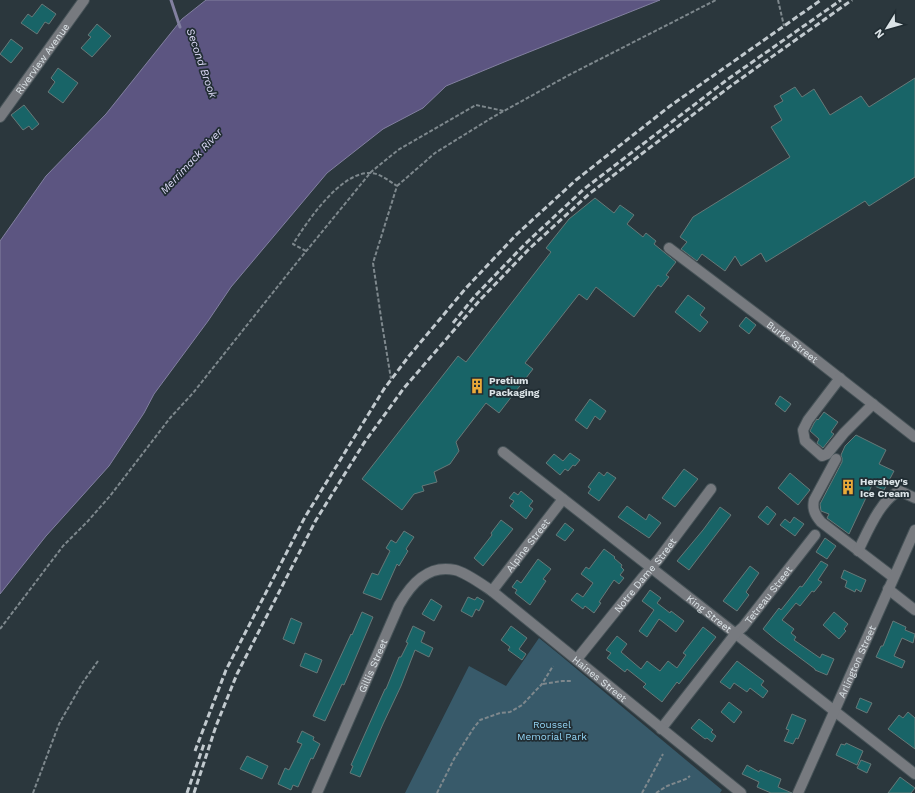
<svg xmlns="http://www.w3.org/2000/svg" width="915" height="793" font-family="'Work Sans',sans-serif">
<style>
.green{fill:#385a6a}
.water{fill:#5c5581;stroke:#8280a0}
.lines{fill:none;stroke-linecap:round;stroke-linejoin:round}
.stream{stroke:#8280a0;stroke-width:3}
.building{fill:#186467;stroke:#677878}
.minor-casing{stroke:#475358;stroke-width:12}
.path{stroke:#7e888d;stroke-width:2;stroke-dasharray:4 2;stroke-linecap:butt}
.minor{stroke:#777a7f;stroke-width:10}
.rail{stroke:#c1c9ce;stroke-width:3;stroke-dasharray:6 3;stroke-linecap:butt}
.labels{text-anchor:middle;stroke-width:3.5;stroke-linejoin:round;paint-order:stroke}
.street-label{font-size:10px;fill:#dbe3e7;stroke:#212d33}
.poi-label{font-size:10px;font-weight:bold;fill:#dbe3e7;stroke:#212d33;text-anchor:start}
.park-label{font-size:10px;fill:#94d6f6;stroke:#212d33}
.water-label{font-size:11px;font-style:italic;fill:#dcd9f6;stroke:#212d33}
</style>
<rect width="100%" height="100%" fill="#2b373d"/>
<polygon class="green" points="539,638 560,655 722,790 720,793 405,793 469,666 506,686"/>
<polygon class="water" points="206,0 660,0 509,60 446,86 423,108 383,129 327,173 231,287 208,321 154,394 144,413 109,466 46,536 0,594 0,241 46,176 106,114 182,19"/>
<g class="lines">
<polyline class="stream" points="171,0 180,27"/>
</g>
<g class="building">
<polygon points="42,4 56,14 49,24 45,22 37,34 21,23 28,14 32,17"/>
<polygon points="97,24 111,36 92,57 81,48 91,37 88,35"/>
<polygon points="11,39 23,48 11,63 0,54"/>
<polygon points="58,68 78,83 63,103 48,92 55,82 51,78"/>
<polygon points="915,78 915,177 869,206 865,201 766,262 761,253 741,266 735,256 725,271 702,254 697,261 681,249 687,242 680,237 693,217 790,157 771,127 782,120 774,106 783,101 780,96 795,87 802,97 814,89 830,115 861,96 869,107"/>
<polygon points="24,105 39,124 32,130 29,126 23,130 11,115"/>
<polygon points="595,198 614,213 620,205 634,215 627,224 643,237 646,233 656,241 654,244 676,262 666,275 669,277 661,287 658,285 634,317 596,287 587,300 579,294 525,363 533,369 499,413 486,403 456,442 459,451 450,464 434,472 437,482 422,486 424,491 414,494 402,510 362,479 458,356 466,362 551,252 546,248 569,219"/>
<polygon points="688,295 705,308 700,315 708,322 700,332 675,312"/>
<polygon points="746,317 756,325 749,334 739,326"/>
<polygon points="780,396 791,404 785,412 775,404"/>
<polygon points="590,399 606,411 600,420 595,416 587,429 575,420"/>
<polygon points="824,412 838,422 831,432 834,434 823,448 817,443 819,439 810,431 814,423 817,419 818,420"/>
<polygon points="856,435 886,450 879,464 894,471 884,490 872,485 849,534 827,518 829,514 821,511 820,504 842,462 842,458 841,455 845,446"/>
<polygon points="570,453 580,460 575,466 573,465 568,471 565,469 560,475 546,463 554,454 563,461"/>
<polygon points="684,469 698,479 675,507 662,498"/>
<polygon points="599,472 604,476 607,472 616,478 599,501 588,493 591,489 588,487"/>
<polygon points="790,473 810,490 798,505 778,488"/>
<polygon points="521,491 533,501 529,506 533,509 526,519 510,506 514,501 509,498 514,492 518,495"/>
<polygon points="627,506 646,520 649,514 661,523 649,538 618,517"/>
<polygon points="767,506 776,514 768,525 758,517"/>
<polygon points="720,507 731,515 689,570 677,561 703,530"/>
<polygon points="794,517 804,524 795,536 780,525 785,519 790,523"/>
<polygon points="501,520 513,529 483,566 474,558 492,535 491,533"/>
<polygon points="565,523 574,530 565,541 556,535"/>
<polygon points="404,531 414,537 406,549 408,551 399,566 397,564 381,600 363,593 372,573 378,575 390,551 386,548 391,540 396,543"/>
<polygon points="825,538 836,546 827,559 816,552"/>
<polygon points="604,549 615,557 614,558 622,565 621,567 624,570 620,575 624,578 619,584 614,580 599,602 601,603 594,613 585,606 583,609 571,600 577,593 583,597 593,583 581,574 586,567 589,569"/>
<polygon points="538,559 551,569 543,579 546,581 530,605 515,593 517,590 512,587 517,580 521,583"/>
<polygon points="821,561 828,565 818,580 822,582 814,592 812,591 800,606 796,603 782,620 794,629 791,633 796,637 794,640 820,658 822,654 834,659 827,675 815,670 815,669 776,640 763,629 779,608 781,610 800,586 802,587"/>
<polygon points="750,566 759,573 746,592 749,595 737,611 723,601"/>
<polygon points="844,570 866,580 861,592 856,589 855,592 845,587 847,581 841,578"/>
<polygon points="650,590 661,598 657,603 670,613 671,611 684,621 676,632 659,619 647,637 639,631 654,610 642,601"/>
<polygon points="468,597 475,600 477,597 484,601 479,611 476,609 472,617 461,611"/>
<polygon points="431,599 442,606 434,621 422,614"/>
<polygon points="362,612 373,617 344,685 342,684 325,721 313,716 351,634 352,635"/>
<polygon points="834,612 848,624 844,629 846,631 839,639 823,625"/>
<polygon points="291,618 302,623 294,644 283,639"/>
<polygon points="893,621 906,627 905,630 915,634 913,643 902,638 894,656 905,661 902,668 876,657 881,646 883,646"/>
<polygon points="413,626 425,632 421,642 433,648 429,657 415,650 401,686 383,724 360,777 350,773 353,766 351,765 385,689 386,689 399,657 401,657 408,643 406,642"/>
<polygon points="511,626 527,638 519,649 526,654 522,660 508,650 510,647 501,640"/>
<polygon points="703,627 716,637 679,684 677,682 662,702 643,687 646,684 627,669 625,672 607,658 611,653 606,650 617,636 627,644 621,652 641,669 647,661 660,671 668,661 677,668 686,655 683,653"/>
<polygon points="305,653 322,660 317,673 300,666"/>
<polygon points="737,661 764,681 761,685 768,691 763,698 750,688 747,692 734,683 730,689 720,682"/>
<polygon points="860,698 872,703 867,713 856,708"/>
<polygon points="729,702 742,712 734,723 721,712"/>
<polygon points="908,712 915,718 915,749 888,729 899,715 903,718"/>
<polygon points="792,714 806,720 798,739 796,738 793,744 784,741 789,730 786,729"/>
<polygon points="699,719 713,730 711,732 716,736 712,742 707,738 705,739 691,728"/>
<polygon points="302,731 314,737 313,740 320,744 313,759 311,758 298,787 293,785 291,790 278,784 285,768 289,770 302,744 297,742"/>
<polygon points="846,743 863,751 857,765 836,755 841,744 845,745"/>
<polygon points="247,756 268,766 262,779 240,769"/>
<polygon points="861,760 871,764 867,773 857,768"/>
<polygon points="747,765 759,772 760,770 781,779 778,787 792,793 771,793 757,787 759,782 742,774"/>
<polygon points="900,777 915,788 911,793 888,793"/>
</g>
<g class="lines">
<g class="minor-casing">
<g id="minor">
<path id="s1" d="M 0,117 L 84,0"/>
<path id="s2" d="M 669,248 L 796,344 L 915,437"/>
<polyline points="840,378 808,420 803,430 805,441 822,456 827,454 844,433 873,404"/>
<path id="s3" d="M 503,452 L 915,774"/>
<path d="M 836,459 L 814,500 C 812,509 815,515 821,522 L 893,577"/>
<path d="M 858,551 C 867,533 881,498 900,491 L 915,498"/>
<polyline points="888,589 915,610"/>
<path id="s4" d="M 492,591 L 563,499"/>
<path id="s5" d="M 577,659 L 643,577 L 658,560 L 711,489"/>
<path id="s6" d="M 661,729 L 736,633 L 743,627 L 815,535"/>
<path id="s7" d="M 317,793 L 399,605 C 411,584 428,564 455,570 C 465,572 483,585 492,591 L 741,793"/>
<path id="s8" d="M 798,793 L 915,530"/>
</g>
</g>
<g class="path">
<polyline points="778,0 784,26"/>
<polyline points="397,186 435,153 493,117 569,75 716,0"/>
<path d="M 306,251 L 293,244 C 307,222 340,172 370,173 C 380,173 389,181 397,186 L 373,263 L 382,324 L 391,379"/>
<polyline points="0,629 63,546 88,521 110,496 170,418 193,393 294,266 371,172 398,150 476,105 504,111"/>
<polyline points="543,684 562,681 571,681"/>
<polyline points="33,793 59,724 83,682 98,661"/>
<polyline points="437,793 454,759 473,729 480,720 500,713 510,712 522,705 542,684 553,666"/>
<polyline points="642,793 663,754"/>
<polyline points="656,793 667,786 686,779 690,776"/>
</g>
<use href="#minor" class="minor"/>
<g class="rail">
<polyline points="453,323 475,296 525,244 584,189 728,79 841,0"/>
<polyline points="195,751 226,670 305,517 384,389 409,356 466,288 517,234 576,180 670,106 821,0"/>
<polyline points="187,793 204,744"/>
<polyline points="194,793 216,726 237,674 316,520 364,443 404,388 480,300 529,249 589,194 732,85 852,0"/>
</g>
</g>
<defs>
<g id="building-bare" transform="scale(1.2)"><path d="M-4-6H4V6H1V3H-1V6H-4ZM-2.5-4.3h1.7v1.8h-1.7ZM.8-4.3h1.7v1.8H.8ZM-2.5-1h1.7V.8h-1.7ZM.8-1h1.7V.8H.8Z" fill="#eaaa39" stroke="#212d33" stroke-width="2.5" paint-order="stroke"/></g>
</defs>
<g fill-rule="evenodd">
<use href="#building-bare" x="477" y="386"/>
<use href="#building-bare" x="848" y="487"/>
</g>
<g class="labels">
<g class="street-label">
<text dy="4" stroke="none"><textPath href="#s1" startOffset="72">Riverview Avenue</textPath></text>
<text dy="4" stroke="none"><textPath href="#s2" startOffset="155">Burke Street</textPath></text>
<text dy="4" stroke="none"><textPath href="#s4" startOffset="58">Alpine Street</textPath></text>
<text dy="4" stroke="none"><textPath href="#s5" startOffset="108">Notre Dame Street</textPath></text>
<text dy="4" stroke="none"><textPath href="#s6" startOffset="172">Tetreau Street</textPath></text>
<text dy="4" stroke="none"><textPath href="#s3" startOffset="262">King Street</textPath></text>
<text dy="4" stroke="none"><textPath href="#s8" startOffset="144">Arlington Street</textPath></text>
<text dy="4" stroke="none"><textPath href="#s7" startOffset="139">Gillis Street</textPath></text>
<text dy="4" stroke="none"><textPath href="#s7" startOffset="458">Haines Street</textPath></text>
</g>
<g class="poi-label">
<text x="489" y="384">Pretium<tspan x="489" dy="12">Packaging</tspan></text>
<text x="860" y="485">Hershey's<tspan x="860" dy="12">Ice Cream</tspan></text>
</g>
<g class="park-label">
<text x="552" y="728">Roussel<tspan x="552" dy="12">Memorial Park</tspan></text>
</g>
<g class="water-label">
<text transform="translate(202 63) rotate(71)" y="4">Second Brook</text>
<text transform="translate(191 161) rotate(-47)" y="4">Merrimack River</text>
</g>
</g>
<g transform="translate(887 28) rotate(233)" stroke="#212d33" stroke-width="3" paint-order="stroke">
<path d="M0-3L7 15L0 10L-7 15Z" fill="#dbe3e7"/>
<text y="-6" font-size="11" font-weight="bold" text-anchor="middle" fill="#dbe3e7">N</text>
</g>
</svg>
